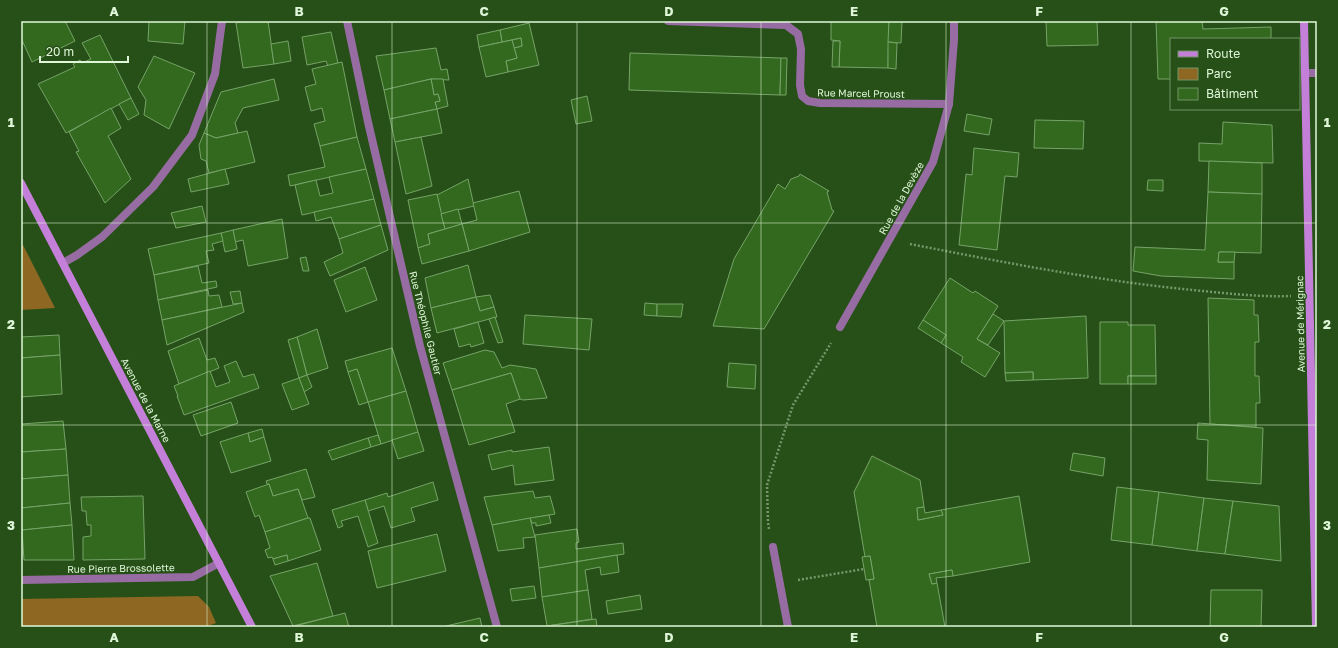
<svg xmlns="http://www.w3.org/2000/svg" width="1338" height="648" font-family="'Golos Text',sans-serif">
<style>
.green{fill:#8e6823}
.building{fill:#32691e;stroke:#76a368}
.lines{fill:none;stroke-linecap:round;stroke-linejoin:round}
.path{stroke:#75976a;stroke-width:2.5;stroke-dasharray:2 2;stroke-linecap:butt}
.street{stroke:#976ca3;stroke-width:8}
.secondary{stroke:#c480d8;stroke-width:8}
.grid{fill:none;stroke:#dff7d8;stroke-width:1;stroke-opacity:0.55}
.labels{text-anchor:middle;stroke-width:3;stroke-linejoin:round;paint-order:stroke}
.street-label{font-size:10px;fill:#dff7d8;stroke:#275018}
.neatline{fill:none;stroke:#dff7d8;stroke-width:1.5}
.grid-label{font-size:13px;text-anchor:middle;font-weight:bold;fill:#dff7d8}
</style>
<rect width="100%" height="100%" fill="#275018"/>
<g class="green">
<polygon points="23,245 55,308 21,310 21,246"/>
<polygon points="198,596 209,607 216,623 205,627 21,627 21,599"/>
</g>
<g class="building">
<polygon points="21,21 65,21 75,41 32,62 21,38"/>
<polygon points="149,21 185,21 183,44 148,41"/>
<polygon points="245,21 268,21 274,64 243,68 236,23"/>
<polygon points="831,21 889,21 888,68 839,67 840,41 831,40"/>
<polygon points="889,21 902,21 901,43 888,42"/>
<polygon points="1046,21 1097,21 1098,45 1047,46"/>
<polygon points="1156,21 1202,21 1203,29 1271,27 1271,39 1171,39 1171,79 1158,79"/>
<polygon points="529,23 539,65 508,72 506,61 517,58 514,48 522,46 521,38 502,42 500,30"/>
<polygon points="500,30 502,42 479,47 477,35"/>
<polygon points="331,32 338,63 328,66 326,61 307,65 302,37"/>
<polygon points="100,35 131,98 66,133 38,84 75,67 73,64 80,60 82,63 91,59 82,43"/>
<polygon points="521,38 522,46 514,48 512,40"/>
<polygon points="512,40 517,58 506,61 508,72 486,77 479,47"/>
<polygon points="288,41 291,61 274,64 271,44"/>
<polygon points="833,41 840,41 839,67 832,67"/>
<polygon points="888,42 897,43 896,69 888,68"/>
<polygon points="436,48 441,70 447,69 449,80 431,79 384,90 376,56"/>
<polygon points="630,53 781,58 780,95 629,90"/>
<polygon points="154,56 195,73 169,129 144,115 146,100 138,87"/>
<polygon points="781,58 787,58 786,95 780,95"/>
<polygon points="342,62 357,137 320,146 314,124 325,121 322,108 311,111 305,87 316,84 312,69"/>
<polygon points="274,79 279,100 243,108 235,123 238,133 216,138 204,133 221,92"/>
<polygon points="431,79 443,79 448,106 437,109 435,102 440,101 438,94 434,95"/>
<polygon points="431,79 434,95 438,94 440,101 435,102 437,109 390,119 384,90"/>
<polygon points="587,96 592,121 576,124 571,100"/>
<polygon points="131,98 139,114 128,120 119,104"/>
<polygon points="111,108 121,128 108,136 131,179 105,203 76,152 79,151 69,132"/>
<polygon points="437,109 442,133 395,142 390,119"/>
<polygon points="967,114 992,119 989,135 964,131"/>
<polygon points="1035,120 1084,121 1083,149 1034,148"/>
<polygon points="1223,122 1272,125 1273,163 1199,161 1199,143 1222,144"/>
<polygon points="247,131 255,162 209,173 206,161 201,159 199,145 204,133 216,138"/>
<polygon points="357,137 366,169 290,186 288,175 325,167 320,146"/>
<polygon points="421,137 432,186 406,194 395,142"/>
<polygon points="974,148 1019,153 1017,177 1005,176 997,250 959,245 966,174 972,175"/>
<polygon points="1209,161 1262,163 1262,194 1208,192"/>
<polygon points="225,169 229,184 191,192 188,179"/>
<polygon points="366,169 374,199 302,215 295,185 316,180 320,196 333,193 329,177"/>
<polygon points="800,174 829,191 827,192 832,210 834,211 764,329 713,326 734,259 778,184 785,189 791,179 799,176"/>
<polygon points="468,179 474,206 441,214 437,195"/>
<polygon points="1148,180 1163,180 1163,191 1147,190"/>
<polygon points="519,191 530,232 469,251 462,224 477,220 473,203"/>
<polygon points="1208,192 1262,194 1261,253 1219,252 1218,262 1234,262 1234,279 1161,276 1133,271 1135,247 1205,250"/>
<polygon points="437,194 445,229 428,234 430,244 418,248 408,200"/>
<polygon points="374,199 381,225 339,239 331,217 316,221 314,212"/>
<polygon points="202,206 206,222 176,228 171,213"/>
<polygon points="458,209 462,224 445,229 441,214"/>
<polygon points="282,219 288,258 248,266 243,240 235,242 233,230"/>
<polygon points="462,224 469,251 422,264 418,248 430,244 428,234"/>
<polygon points="381,225 388,250 330,276 324,262 343,253 339,239"/>
<polygon points="233,230 237,249 225,252 221,233"/>
<polygon points="221,233 223,241 212,244 214,250 206,251 209,263 154,275 148,249"/>
<polygon points="1219,252 1235,252 1234,262 1218,262"/>
<polygon points="306,257 309,271 303,271 300,258"/>
<polygon points="468,265 476,297 431,308 425,278"/>
<polygon points="198,266 202,283 216,281 217,287 158,300 154,275"/>
<polygon points="365,267 377,300 346,312 334,280"/>
<polygon points="950,278 973,293 975,291 998,306 977,339 1000,353 985,377 961,362 963,357 941,343 946,335 923,320"/>
<polygon points="208,290 209,296 219,295 222,307 162,320 158,300"/>
<polygon points="240,291 242,303 233,304 230,292"/>
<polygon points="490,295 494,307 480,311 476,297"/>
<polygon points="476,297 480,311 494,307 497,317 437,333 431,308"/>
<polygon points="1208,298 1254,300 1254,315 1258,315 1259,342 1255,342 1255,376 1259,376 1260,403 1256,403 1256,427 1210,424"/>
<polygon points="242,303 244,312 167,345 162,320"/>
<polygon points="645,303 657,304 657,316 644,315"/>
<polygon points="657,304 683,304 681,317 657,316"/>
<polygon points="993,314 1004,321 988,345 977,339"/>
<polygon points="525,315 592,319 589,350 523,344"/>
<polygon points="1086,316 1088,378 1033,380 1033,372 1005,373 1004,321"/>
<polygon points="495,317 503,342 498,343 489,319"/>
<polygon points="923,320 946,335 941,343 918,328"/>
<polygon points="478,322 484,343 471,347 470,344 459,347 454,329"/>
<polygon points="1100,322 1128,322 1128,325 1155,325 1156,376 1128,376 1128,384 1100,384"/>
<polygon points="317,329 328,368 307,375 297,337"/>
<polygon points="59,335 60,355 21,358 21,337"/>
<polygon points="297,337 307,375 299,378 288,340"/>
<polygon points="199,338 207,360 215,358 219,368 179,384 168,351"/>
<polygon points="392,348 406,391 368,402 357,369 348,372 345,361"/>
<polygon points="485,350 494,352 502,368 510,365 536,369 547,398 523,400 520,399 511,373 452,390 443,363"/>
<polygon points="60,355 62,394 21,397 21,358"/>
<polygon points="236,361 243,377 254,374 259,388 184,415 177,396 178,396 174,386 210,371 216,387 230,382 224,366"/>
<polygon points="729,363 756,365 755,389 727,387"/>
<polygon points="357,369 368,402 359,405 348,372"/>
<polygon points="1033,372 1033,380 1006,381 1005,373"/>
<polygon points="511,373 520,399 506,404 515,432 469,445 452,390"/>
<polygon points="307,375 312,387 304,392 299,378"/>
<rect x="1128" y="376" width="28" height="8"/>
<polygon points="299,378 309,404 292,410 282,384"/>
<polygon points="406,391 418,432 381,444 368,402"/>
<polygon points="231,402 238,423 201,436 193,415"/>
<polygon points="63,421 66,449 21,452 21,424"/>
<polygon points="1198,423 1263,428 1261,484 1207,480 1208,440 1197,439"/>
<polygon points="262,429 264,437 250,442 248,433"/>
<polygon points="418,432 424,451 398,459 392,440"/>
<polygon points="248,433 250,442 264,437 271,461 231,473 220,442"/>
<polygon points="378,435 381,444 371,447 368,438"/>
<polygon points="368,438 371,447 332,460 328,451"/>
<polygon points="549,447 554,480 515,485 513,465 492,470 488,455 512,450 512,452"/>
<polygon points="66,449 68,475 21,479 21,452"/>
<polygon points="1073,453 1105,458 1103,476 1070,470"/>
<polygon points="872,456 920,480 924,507 917,508 918,520 943,515 941,510 1019,496 1030,562 953,576 952,570 929,574 932,584 937,583 945,627 877,627 869,580 874,579 870,556 865,557 854,492"/>
<polygon points="306,469 315,497 302,500 298,489 273,496 269,484 267,484 266,481"/>
<polygon points="68,475 70,503 21,508 21,479"/>
<polygon points="433,482 438,500 411,508 415,521 391,528 384,506 368,511 365,500 387,493 388,497"/>
<polygon points="269,484 273,496 298,489 308,518 265,532 259,515 255,517 246,492"/>
<polygon points="1117,487 1159,492 1152,545 1111,540"/>
<polygon points="533,491 535,498 550,496 555,514 492,525 484,497"/>
<polygon points="1159,492 1204,498 1197,551 1152,545"/>
<polygon points="143,496 145,559 83,560 83,537 91,536 91,525 87,525 86,511 82,511 81,497"/>
<polygon points="1204,498 1233,501 1225,554 1197,551"/>
<polygon points="365,500 378,543 368,547 358,516 341,521 343,526 338,528 332,510"/>
<polygon points="1233,501 1279,506 1281,561 1225,554"/>
<polygon points="70,503 72,525 22,530 21,508"/>
<polygon points="924,507 925,513 941,510 943,515 918,520 917,508"/>
<polygon points="549,515 551,523 536,526 536,523 532,523 530,518"/>
<polygon points="308,518 310,518 321,550 288,561 287,555 273,559 272,557 268,558 265,550 270,548 265,532"/>
<polygon points="530,518 535,537 523,538 524,548 498,551 492,525"/>
<polygon points="72,525 74,560 24,560 22,530"/>
<polygon points="577,529 579,542 576,543 576,549 623,543 624,554 539,568 535,535"/>
<polygon points="437,534 446,571 377,588 368,551"/>
<polygon points="287,555 288,561 275,565 273,559"/>
<polygon points="617,555 619,572 601,575 600,567 585,570 588,590 542,597 539,568"/>
<polygon points="870,556 874,579 866,580 862,557"/>
<polygon points="317,563 333,616 293,626 270,576"/>
<polygon points="952,570 953,576 936,578 937,583 932,584 929,574"/>
<polygon points="534,586 536,598 512,601 510,589"/>
<polygon points="588,590 592,619 547,626 542,597"/>
<polygon points="1211,590 1262,590 1261,627 1210,627"/>
<polygon points="640,595 642,609 608,614 606,601"/>
<polygon points="345,613 349,627 296,627 295,626"/>
<polygon points="480,618 482,627 446,626"/>
<polygon points="596,619 597,627 547,627 547,626"/>
</g>
<g class="lines">
<g class="path">
<path d="M 910,244 C 1007,263 1104,282 1203,291 C 1232,294 1261,297 1291,296"/>
<polyline points="769,529 768,522 767,485 793,405 831,343"/>
<polyline points="798,580 864,569"/>
</g>
<g class="street">
<polyline points="347,21 368,122 420,346 497,627"/>
<polyline points="668,21 786,25 798,34 801,49 800,85 802,96 808,101 820,103 949,104"/>
<polyline points="1305,73 1317,73"/>
<polyline points="63,263 77,255 102,237 153,187 192,135 215,74 222,21"/>
<polyline points="840,327 933,162 949,104 954,40 954,21"/>
<polyline points="773,547 788,627"/>
<polyline points="21,580 193,577 219,563"/>
</g>
<g class="secondary">
<polyline points="1304,21 1316,627"/>
<polyline points="21,183 252,627"/>
</g>
</g>
<path class="grid" d="M 207,21 L 207,627M 392,21 L 392,627M 577,21 L 577,627M 761,21 L 761,627M 946,21 L 946,627M 1131,21 L 1131,627M 21,223 L 1317,223M 21,425 L 1317,425"/>
<g class="labels">
<g class="street-label">
<text transform="translate(861 93) rotate(1)" y="4">Rue Marcel Proust</text>
<text transform="translate(901 198) rotate(-61)" y="4">Rue de la Devèze</text>
<text transform="translate(426 323) rotate(76)" y="4">Rue Théophile Gautier</text>
<text transform="translate(1300 324) rotate(-91)" y="4">Avenue de Mérignac</text>
<text transform="translate(146 400) rotate(62)" y="4">Avenue de la Marne</text>
<text transform="translate(121 568) rotate(-1)" y="4">Rue Pierre Brossolette</text>
</g>
</g>
<rect width="1338" height="648" fill="none" stroke="#275018" stroke-width="44"/>
<rect x="1170" y="38" width="130" height="72" fill="#275018" stroke="#719365"/>
<rect x="1178" y="51" width="20" height="6" fill="#c480d8" stroke="#719365"/>
<text x="1206" y="58" font-size="12" fill="#dff7d8">Route</text>
<rect x="1178" y="68" width="20" height="12" fill="#8e6823" stroke="#719365"/>
<text x="1206" y="78" font-size="12" fill="#dff7d8">Parc</text>
<rect x="1178" y="88" width="20" height="12" fill="#32691e" stroke="#719365"/>
<text x="1206" y="98" font-size="12" fill="#dff7d8">Bâtiment</text>
<path d="M40 56v6h88v-6" fill="none" stroke="#dff7d8" stroke-width="2"/>
<text x="46" y="56" font-size="12" fill="#dff7d8" stroke="#275018" stroke-width="3" paint-order="stroke">20 m</text>
<rect x="22" y="22" width="1294" height="604" class="neatline"/>
<g class="grid-label">
<text x="114" y="16">A</text>
<text x="299" y="16">B</text>
<text x="484" y="16">C</text>
<text x="669" y="16">D</text>
<text x="854" y="16">E</text>
<text x="1039" y="16">F</text>
<text x="1224" y="16">G</text>
<text x="11" y="127">1</text>
<text x="1327" y="127">1</text>
<text x="11" y="329">2</text>
<text x="1327" y="329">2</text>
<text x="11" y="530">3</text>
<text x="1327" y="530">3</text>
<text x="114" y="642">A</text>
<text x="299" y="642">B</text>
<text x="484" y="642">C</text>
<text x="669" y="642">D</text>
<text x="854" y="642">E</text>
<text x="1039" y="642">F</text>
<text x="1224" y="642">G</text>
</g>
</svg>
